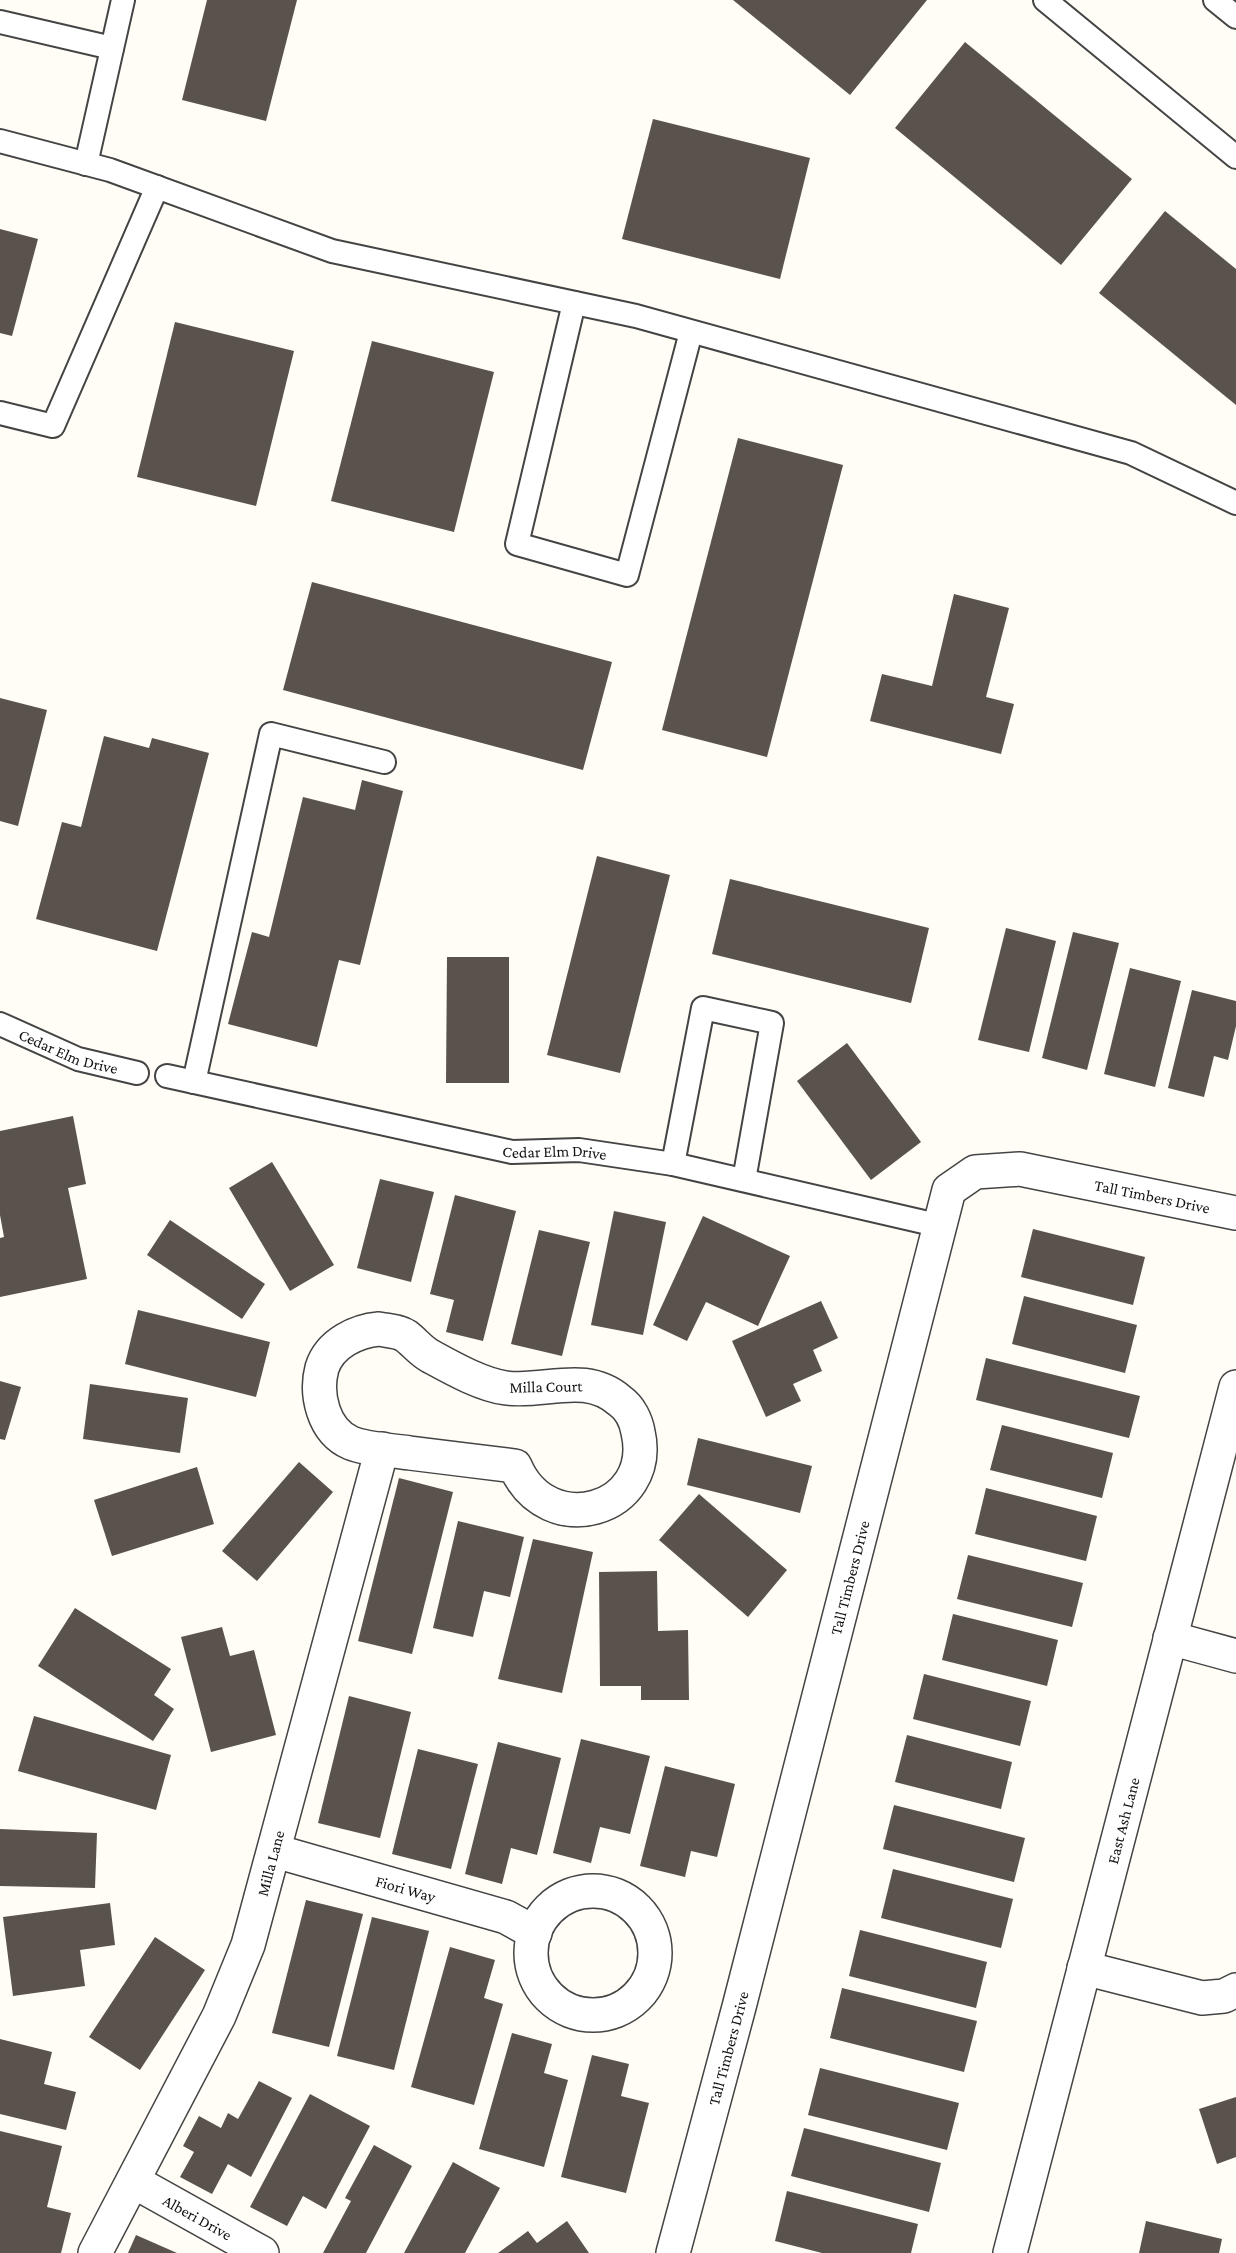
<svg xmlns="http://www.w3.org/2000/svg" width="1236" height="2253" font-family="'Crimson Pro',serif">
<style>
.building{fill:#5a524d}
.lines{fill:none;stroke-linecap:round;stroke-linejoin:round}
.service-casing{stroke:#444;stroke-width:26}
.minor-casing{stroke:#444;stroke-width:36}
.tertiary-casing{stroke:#444;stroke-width:36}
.service{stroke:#fff;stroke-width:22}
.minor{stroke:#fff;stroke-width:33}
.tertiary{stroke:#fff;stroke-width:33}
.labels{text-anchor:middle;stroke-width:6;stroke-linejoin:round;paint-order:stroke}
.street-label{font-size:16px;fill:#111;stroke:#fff}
</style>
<rect width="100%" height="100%" fill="#fffdf5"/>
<g class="building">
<polygon points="207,0 297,0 266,121 182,100"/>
<polygon points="733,0 927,0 850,95"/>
<polygon points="965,42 1132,179 1061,265 895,128"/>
<polygon points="653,119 810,158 780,279 622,239"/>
<polygon points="1165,211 1236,269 1236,405 1099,293"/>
<polygon points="0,229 38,239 12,336 0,333"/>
<polygon points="175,322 294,351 256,506 137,477"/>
<polygon points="372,341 494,372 454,532 331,501"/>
<polygon points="738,438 843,465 767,757 662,730"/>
<polygon points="312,582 612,662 583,770 283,690"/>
<polygon points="954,594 1009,608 986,697 1014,704 1001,754 870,721 882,674 932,686"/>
<polygon points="0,698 47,710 18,826 0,821"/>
<polygon points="104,736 149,748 152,738 209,753 157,951 36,919 62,822 81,827"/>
<polygon points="362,780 403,791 360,965 339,960 317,1047 228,1024 252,932 269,937 303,797 355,810"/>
<polygon points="597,856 670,875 620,1073 547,1055"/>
<polygon points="730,879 929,928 911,1003 712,954"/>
<polygon points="1006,928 1056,941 1029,1052 978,1040"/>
<polygon points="1073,932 1119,943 1087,1070 1042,1058"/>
<polygon points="447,957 509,957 509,1083 446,1083"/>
<polygon points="1130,968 1181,981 1155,1087 1104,1074"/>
<polygon points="1192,990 1236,1001 1236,1026 1228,1060 1214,1056 1204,1097 1168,1088"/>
<polygon points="847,1043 921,1142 871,1180 797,1081"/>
<polygon points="73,1116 86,1184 68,1188 87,1279 0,1297 0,1238 4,1237 0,1215 0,1131"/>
<polygon points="272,1162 334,1265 290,1291 229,1188"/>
<polygon points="380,1179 434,1192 411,1282 357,1268"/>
<polygon points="455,1195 516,1211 483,1341 446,1332 454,1300 430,1294"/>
<polygon points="614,1211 666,1222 643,1335 591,1325"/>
<polygon points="703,1216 790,1256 758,1326 706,1302 687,1341 653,1325"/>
<polygon points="170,1220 265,1284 242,1319 147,1255"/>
<polygon points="1033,1229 1145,1257 1133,1305 1021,1277"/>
<polygon points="539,1230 590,1242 562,1356 511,1344"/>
<polygon points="1024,1296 1137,1325 1125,1373 1012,1344"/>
<polygon points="821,1301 838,1338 813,1350 822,1371 793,1384 801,1401 766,1417 732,1341"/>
<polygon points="138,1310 270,1342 256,1397 125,1364"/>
<polygon points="986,1358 1140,1396 1129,1438 976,1400"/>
<polygon points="0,1381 21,1387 5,1440 0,1439"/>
<polygon points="90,1384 188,1398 180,1453 83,1439"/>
<polygon points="1002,1425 1113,1453 1102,1498 990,1470"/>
<polygon points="698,1438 812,1466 800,1513 687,1485"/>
<polygon points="299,1462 333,1492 257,1581 222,1551"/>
<polygon points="197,1467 214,1524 112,1556 94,1500"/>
<polygon points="399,1478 453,1492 412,1654 358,1641"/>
<polygon points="986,1488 1097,1516 1086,1561 975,1534"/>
<polygon points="699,1494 787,1570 748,1617 659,1540"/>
<polygon points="458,1521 524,1537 510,1597 484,1591 473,1637 433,1628"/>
<polygon points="533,1539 593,1552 562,1693 498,1679"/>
<polygon points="968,1555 1083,1583 1072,1627 957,1599"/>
<polygon points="657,1571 658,1631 688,1630 689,1700 641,1700 641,1686 600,1686 599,1572"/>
<polygon points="75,1608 171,1669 154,1695 174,1709 153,1741 38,1666"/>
<polygon points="953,1614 1058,1640 1047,1686 942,1660"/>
<polygon points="222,1627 230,1656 254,1650 276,1735 211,1752 181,1637"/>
<polygon points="924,1674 1031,1701 1020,1746 913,1719"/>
<polygon points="349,1696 411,1712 380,1838 318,1823"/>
<polygon points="34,1716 171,1755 156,1810 18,1771"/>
<polygon points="907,1735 1012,1762 1001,1809 895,1782"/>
<polygon points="581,1739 650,1756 630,1834 600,1827 591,1863 553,1853"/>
<polygon points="498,1742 561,1758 537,1855 511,1848 502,1884 465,1874"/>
<polygon points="418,1749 478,1764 451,1869 392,1854"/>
<polygon points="665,1766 735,1784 717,1857 691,1851 685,1877 640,1866"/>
<polygon points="894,1805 1025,1838 1014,1882 883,1849"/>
<polygon points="0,1829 97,1833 95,1888 0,1886"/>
<polygon points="893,1869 1013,1899 1001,1948 881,1918"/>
<polygon points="306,1900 363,1914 329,2047 272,2033"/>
<polygon points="110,1903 115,1945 80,1950 85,1986 13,1996 3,1917"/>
<polygon points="372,1917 429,1931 394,2070 337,2056"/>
<polygon points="860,1930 987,1962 976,2008 849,1976"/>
<polygon points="155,1937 205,1970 140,2070 89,2037"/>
<polygon points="450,1947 495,1960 484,1998 503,2004 474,2105 411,2087"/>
<polygon points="842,1988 977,2021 964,2072 830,2038"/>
<polygon points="512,2033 552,2044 544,2073 568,2080 544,2167 479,2149"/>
<polygon points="0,2039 52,2052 44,2084 76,2092 66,2130 0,2114"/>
<polygon points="592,2055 629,2064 621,2096 649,2103 626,2193 561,2177"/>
<polygon points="820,2068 959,2103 947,2150 808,2115"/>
<polygon points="259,2081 292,2098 251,2177 228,2164 212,2194 180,2177 194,2152 183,2146 199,2116 221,2128 228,2113 238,2119"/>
<polygon points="310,2094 370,2126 326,2209 303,2196 287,2226 250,2207"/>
<polygon points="1236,2097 1236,2157 1217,2164 1199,2109"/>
<polygon points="804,2128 941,2163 929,2212 791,2176"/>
<polygon points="0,2131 62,2146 47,2207 71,2213 61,2253 0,2253"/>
<polygon points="374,2145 412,2166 366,2253 323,2253 351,2201 345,2198"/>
<polygon points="453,2162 500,2188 465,2253 404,2253"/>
<polygon points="787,2191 918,2224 911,2253 822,2253 775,2241"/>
<polygon points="567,2221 589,2253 498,2253 528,2231 537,2243"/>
<polygon points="1146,2221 1222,2239 1219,2253 1139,2253"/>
<polygon points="136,2235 177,2253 128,2253"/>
</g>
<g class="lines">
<g class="service-casing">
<g id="service">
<polyline points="1045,0 1236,157"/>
<polyline points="1215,0 1236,17"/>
<polyline points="0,22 112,48"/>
<polyline points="0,141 110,170 332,251 636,316 1131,453 1236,503"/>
<polyline points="86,164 123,0"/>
<polyline points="574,303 517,544 627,575 691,332"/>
<polyline points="0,413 53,426 157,187"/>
<path id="s1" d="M 0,1024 L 78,1059 L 137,1073"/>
<path id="s2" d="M 167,1076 L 512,1152 L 579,1150 L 673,1164 L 941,1226"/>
<polyline points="194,1082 271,734 384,762"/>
<polyline points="673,1164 703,1008 772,1023 744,1180"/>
</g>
</g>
<g class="minor-casing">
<g id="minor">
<path d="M 379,1329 C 388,1331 399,1331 406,1336 C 414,1342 421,1351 430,1356 C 452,1368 482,1385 506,1388 C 547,1393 585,1371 620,1401 C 630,1408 636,1421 638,1432 C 656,1511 547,1542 515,1466 C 480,1462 445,1457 410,1453 C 391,1450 369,1450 351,1443 C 323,1431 315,1394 322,1368 C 330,1343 357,1331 379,1329 Z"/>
<polyline points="1170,1638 1236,1656"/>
<path id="s3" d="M 275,1851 L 506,1917 L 535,1933"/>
<circle cx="593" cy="1953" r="62"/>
<polyline points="1084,1968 1202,1998 1224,1996 1236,1990"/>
<path id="s4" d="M 133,2181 L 262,2253"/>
<path id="s5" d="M 95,2253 L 219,2016 L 248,1945 L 382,1449"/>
<path id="s6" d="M 673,2253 L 739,2007 L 949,1190 L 975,1172 L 1020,1169 L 1236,1213"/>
</g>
</g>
<g class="tertiary-casing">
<g id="tertiary">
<path id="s7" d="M 1010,2253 L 1236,1387"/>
</g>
</g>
<use href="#service" class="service"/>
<use href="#minor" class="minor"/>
<use href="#tertiary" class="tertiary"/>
</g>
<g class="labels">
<g class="street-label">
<text dy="6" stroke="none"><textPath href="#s1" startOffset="74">Cedar Elm Drive</textPath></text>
<text dy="6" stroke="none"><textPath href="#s2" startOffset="396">Cedar Elm Drive</textPath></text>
<text dy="6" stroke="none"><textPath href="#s6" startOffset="1310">Tall Timbers Drive</textPath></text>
<text transform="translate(546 1386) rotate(-1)" y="6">Milla Court</text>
<text dy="6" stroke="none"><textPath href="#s6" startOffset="698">Tall Timbers Drive</textPath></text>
<text dy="6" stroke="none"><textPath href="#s7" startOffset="447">East Ash Lane</textPath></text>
<text dy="6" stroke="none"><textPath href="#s5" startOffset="429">Milla Lane</textPath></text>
<text dy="6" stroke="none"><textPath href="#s3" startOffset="136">Fiori Way</textPath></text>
<text dy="6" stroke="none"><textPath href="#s6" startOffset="212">Tall Timbers Drive</textPath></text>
<text dy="6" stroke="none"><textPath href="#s4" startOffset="74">Alberi Drive</textPath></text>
</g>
</g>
</svg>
